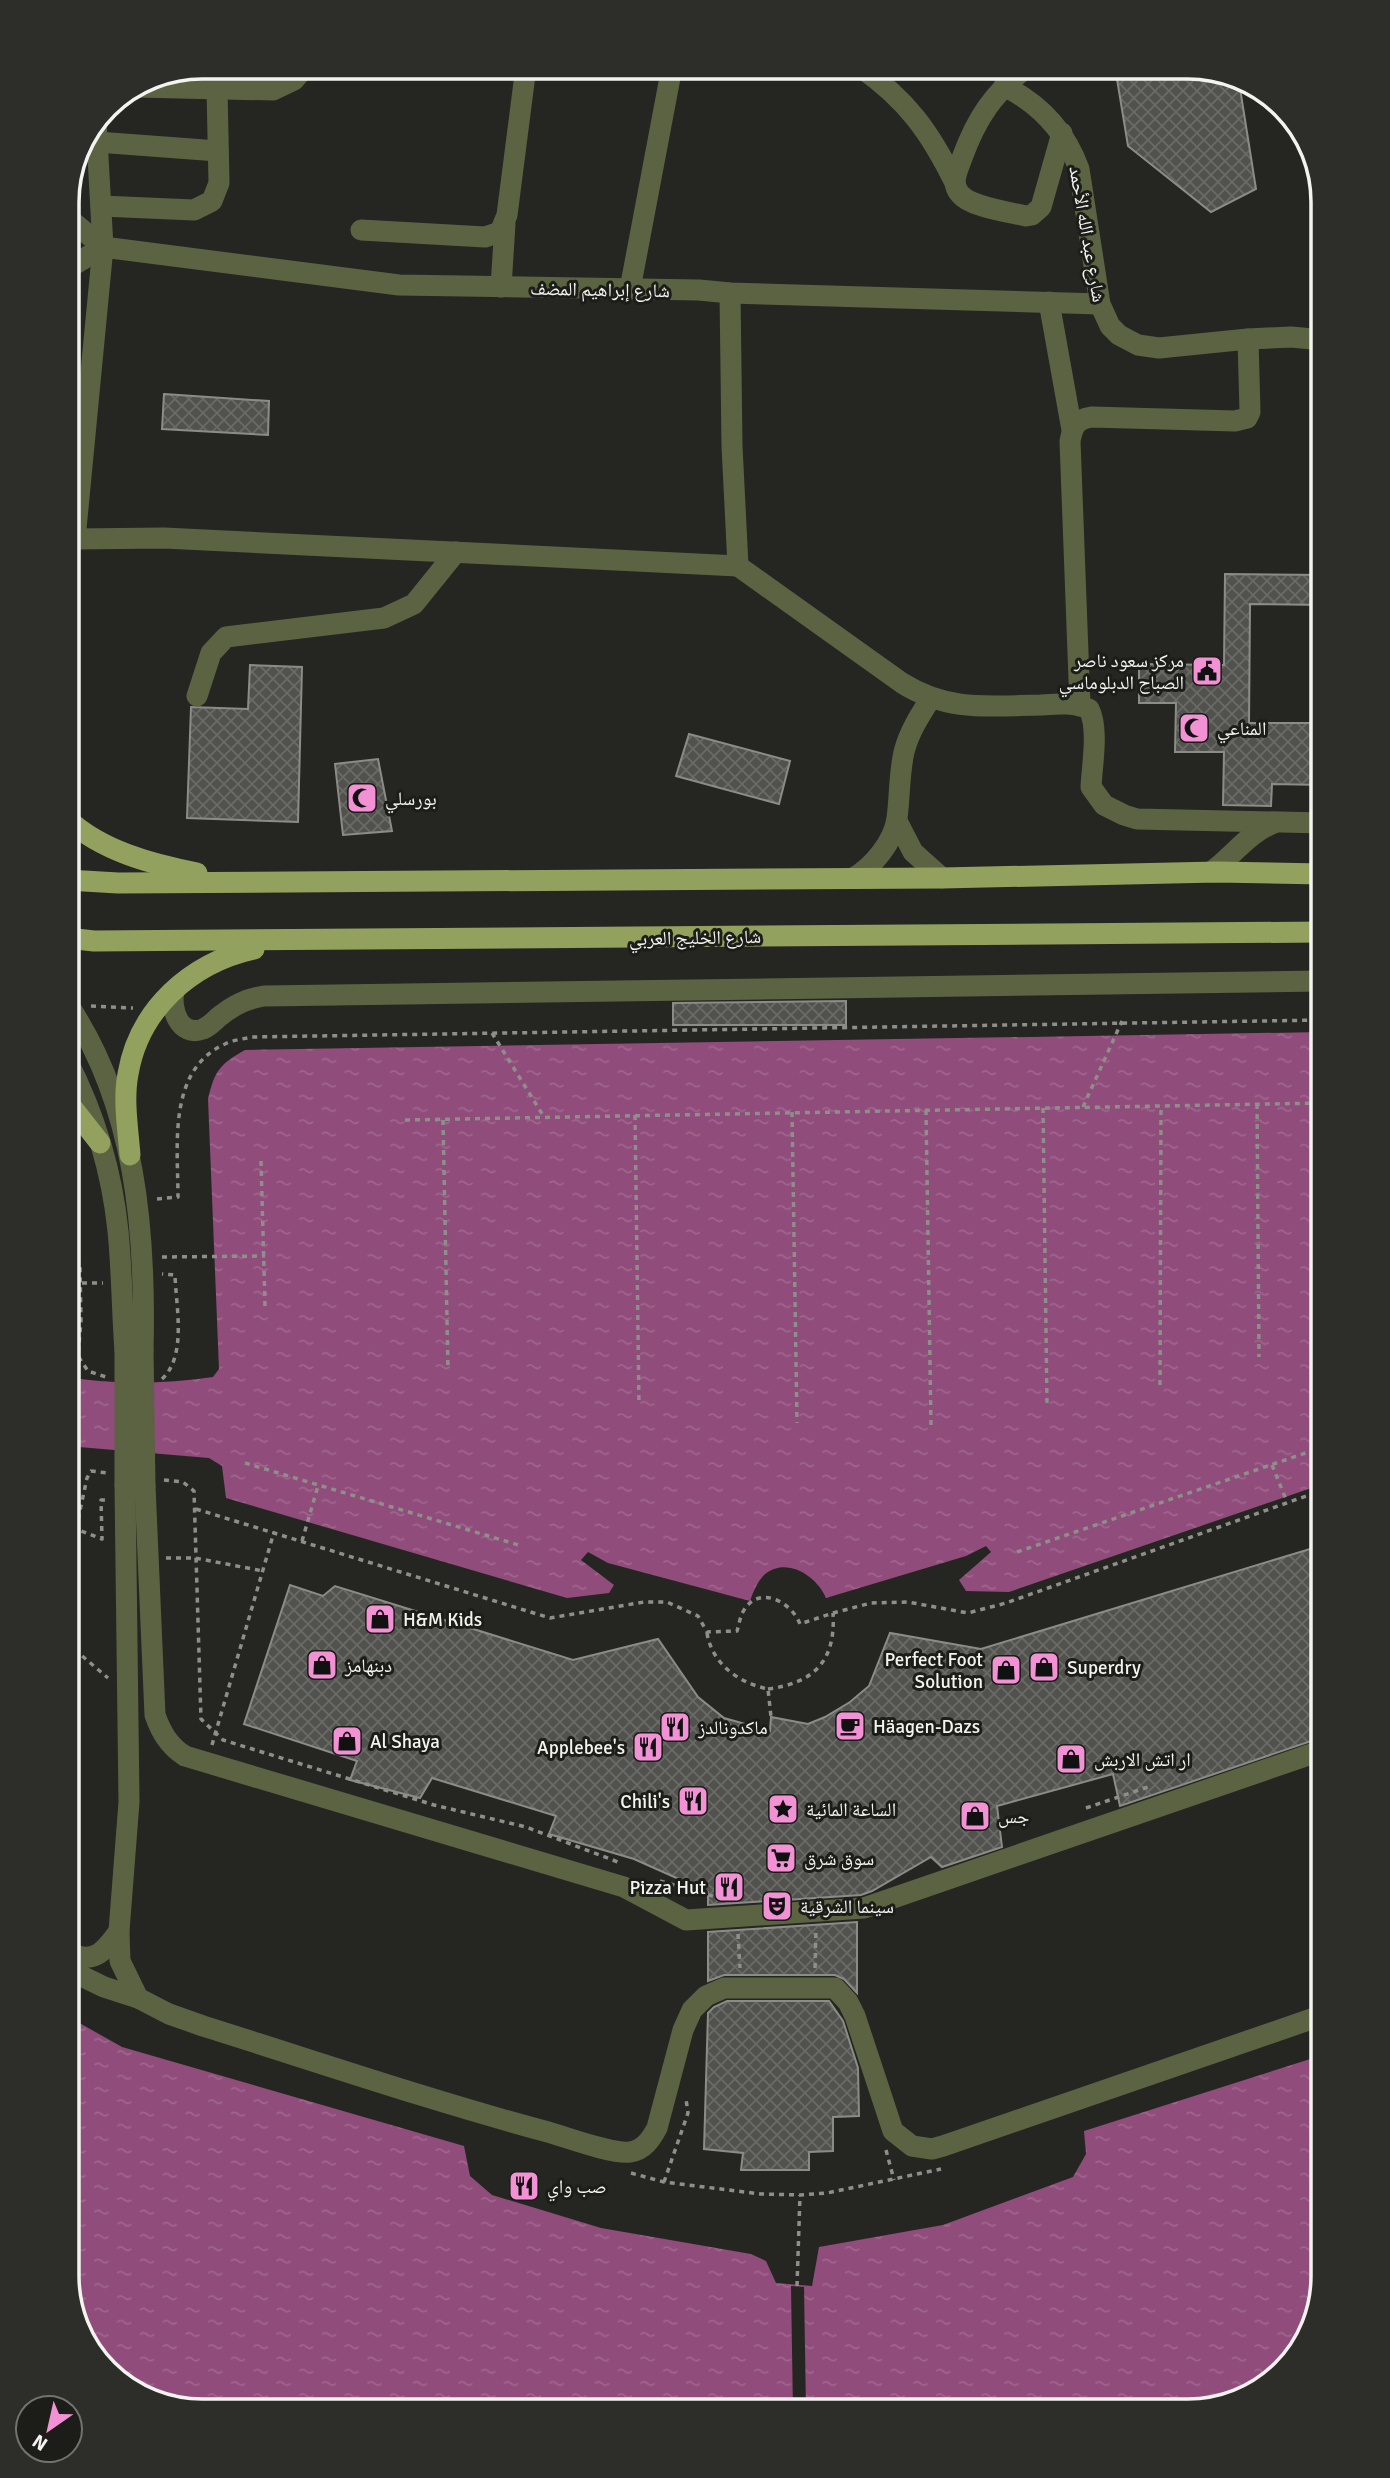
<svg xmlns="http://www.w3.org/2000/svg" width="1390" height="2478" font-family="Signika,'Noto Naskh Arabic',sans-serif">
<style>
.water{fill:url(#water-ripples)}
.pier{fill:#252622}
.building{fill:url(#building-cross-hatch);stroke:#8b8c87;stroke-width:2}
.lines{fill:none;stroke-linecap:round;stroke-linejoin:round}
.path{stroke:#8e8e8b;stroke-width:3.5;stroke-dasharray:5 5;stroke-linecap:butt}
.minor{stroke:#5c6343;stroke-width:21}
.major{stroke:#92a15d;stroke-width:21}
.minor-bridge{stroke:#5c6343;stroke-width:21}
.labels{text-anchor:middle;stroke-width:6;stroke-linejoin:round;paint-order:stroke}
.street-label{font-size:19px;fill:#f3f3f0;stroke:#1c1d19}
.poi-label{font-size:19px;fill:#f3f3f0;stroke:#1c1d19;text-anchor:start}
.rim{fill:none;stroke:#f3f3f0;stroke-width:3.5}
</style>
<defs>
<pattern id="water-ripples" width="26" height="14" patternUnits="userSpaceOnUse" patternTransform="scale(1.75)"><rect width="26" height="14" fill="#904c7b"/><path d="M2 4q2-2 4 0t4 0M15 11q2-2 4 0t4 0" fill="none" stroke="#a0668e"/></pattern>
<pattern id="building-cross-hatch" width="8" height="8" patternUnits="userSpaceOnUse" patternTransform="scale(1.75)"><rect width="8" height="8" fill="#51524d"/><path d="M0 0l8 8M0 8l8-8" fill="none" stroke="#6a6b67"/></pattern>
</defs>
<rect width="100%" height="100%" fill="#252622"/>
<g class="water">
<path d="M 1323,1032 L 1323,1484 L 1009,1592 L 966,1591 L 959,1580 L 991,1552 L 986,1546 L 966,1556 L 826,1598 C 817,1576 785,1555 763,1576 C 757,1583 753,1592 750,1601 L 608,1563 L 588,1552 L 581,1560 L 614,1585 L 609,1593 L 567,1598 L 226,1498 L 222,1466 L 209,1458 L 67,1446 L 67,1377 C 116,1385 163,1384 213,1377 L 219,1369 L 208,1099 C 215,1070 220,1064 245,1050 Z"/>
<polygon points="67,2016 122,2047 464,2146 470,2176 492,2195 601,2228 751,2254 766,2261 776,2283 812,2286 819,2247 943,2225 1073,2177 1086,2154 1084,2131 1323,2055 1323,2276 1300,2352 1240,2401 1188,2411 194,2411 126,2388 77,2328 67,2276"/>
</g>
<polygon class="pier" points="791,2286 804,2287 806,2411 793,2411"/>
<g class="building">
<polygon points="1115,67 1197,67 1239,82 1256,189 1211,212 1128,146"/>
<polygon points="164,394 269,401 268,435 162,429"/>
<polygon points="1225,574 1324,575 1323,605 1250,604 1249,723 1323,723 1323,785 1272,784 1271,806 1223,805 1224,752 1175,752 1176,703 1139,703 1139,664 1224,665"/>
<polygon points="250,665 302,667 298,822 187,818 191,707 248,709"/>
<polygon points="689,734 790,761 779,804 676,776"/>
<polygon points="378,759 392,831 343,835 335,764"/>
<polygon points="846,1001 846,1025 673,1025 673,1003"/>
<polygon points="1323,1545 1323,1737 1120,1806 1113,1774 997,1806 1002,1847 942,1867 931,1857 872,1891 861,1895 708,1905 708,1892 634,1859 549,1834 556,1816 432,1778 420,1798 350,1780 357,1761 244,1724 290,1585 323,1596 335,1586 573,1660 658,1639 698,1697 724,1718 770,1731 771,1717 808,1724 825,1717 850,1702 869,1686 890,1633 981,1649"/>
<polygon points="857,1922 857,1993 844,1979 835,1975 724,1975 708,1981 708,1932"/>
<polygon points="727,2001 829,2001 843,2021 858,2068 859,2116 833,2117 833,2151 809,2152 809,2170 741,2170 743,2153 704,2149 708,2013 714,2007"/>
</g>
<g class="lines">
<g class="path">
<polyline points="91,1006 133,1008"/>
<polyline points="492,1033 544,1117"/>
<polyline points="1257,1104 1259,1357"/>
<polyline points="1083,1107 1122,1021"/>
<polyline points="1043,1108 1047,1404"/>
<polyline points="926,1110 931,1426"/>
<polyline points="792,1112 797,1423"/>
<polyline points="635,1115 639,1404"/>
<polyline points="405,1120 1323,1103"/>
<polyline points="443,1120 448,1370"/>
<polyline points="261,1161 265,1306"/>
<path d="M 157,1199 L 178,1197 C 178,1146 167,1070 225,1044 C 233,1040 243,1039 252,1037 L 1323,1020"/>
<polyline points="67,1219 80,1267 81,1321 78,1356 88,1371 106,1377"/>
<polyline points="162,1257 265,1256"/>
<polyline points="82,1283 103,1283"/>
<path d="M 162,1379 C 187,1356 176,1307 175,1275 L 162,1274"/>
<polyline points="1160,1385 1161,1106"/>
<polyline points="245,1463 522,1546"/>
<polyline points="1272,1465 1287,1502"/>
<polyline points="164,1480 183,1482 194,1491 201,1719 223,1740 434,1805 526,1827 618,1862"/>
<path d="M 196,1509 L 550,1618 L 644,1602 L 667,1602 L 698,1616 L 707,1632 L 737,1631 C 739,1625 740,1616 744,1610 C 760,1584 792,1603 800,1624 L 833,1613 L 871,1603 L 908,1602 L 968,1613 L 1006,1603 L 1323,1490"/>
<polyline points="76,1529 87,1478 91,1471 107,1473"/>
<polyline points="67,1540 76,1529 102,1539 101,1500 105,1500"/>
<polyline points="302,1541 318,1486"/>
<polyline points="1017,1552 1323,1447"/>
<polyline points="166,1558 195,1558 263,1571"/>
<path d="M 707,1633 C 712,1664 739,1683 768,1689 L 771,1717"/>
<polyline points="67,1643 108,1678"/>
<path d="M 768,1689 C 814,1683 836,1661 833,1613"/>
<polyline points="212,1745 274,1532"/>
<polyline points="1086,1808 1148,1787"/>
<polyline points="660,1881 716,1897"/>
<polyline points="738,1934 740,1968"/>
<polyline points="815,1968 816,1930"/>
<polyline points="886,2150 894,2180"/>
<polyline points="631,2173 664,2182 761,2194 800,2195 827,2193 941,2169"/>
<polyline points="664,2182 688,2113 686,2099"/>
<polyline points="797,2286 800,2195"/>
</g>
<g class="minor">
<path d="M 860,67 C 907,100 930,132 955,183"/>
<path d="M 1027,67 C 993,94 977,117 962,158 C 958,170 950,183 960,194 C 970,207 1009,212 1026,216 L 1032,215 L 1041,207 L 1062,133"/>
<path d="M 1004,86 C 1040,104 1065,130 1079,169 L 1100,304 L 1110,326 L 1119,335 L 1138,345 L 1159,348 L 1248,339 L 1291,337 L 1323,340"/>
<polyline points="135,87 273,90 294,80 305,67"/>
<polyline points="96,121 103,247 75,539 164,538 738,566"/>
<polyline points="97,142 218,151"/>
<polyline points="101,206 194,210 212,201 219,183 217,89"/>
<polyline points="67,217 103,247 399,285 699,290 730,293 1100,304"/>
<polyline points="361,230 485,237 500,232 507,215 526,67"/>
<polyline points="67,269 103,247"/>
<polyline points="501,287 505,224"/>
<polyline points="630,289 672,67"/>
<path d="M 730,293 L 732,446 L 738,566 L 902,683 C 948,712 989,706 1040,705 C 1057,704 1073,702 1089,709 C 1099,729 1092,765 1091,787 L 1104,805 L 1124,815 L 1137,819 L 1323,823"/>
<polyline points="1049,302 1072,430"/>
<polyline points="197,696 211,653 226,637 384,618 414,604 456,552"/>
<path d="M 1080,706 L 1070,441 C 1073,426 1076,419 1092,417 L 1235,421 L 1247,418 L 1250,412 L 1248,339"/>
<polyline points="897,821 913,852 942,878"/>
<path d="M 1211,872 C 1233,856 1248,833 1274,823"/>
<path d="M 853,878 C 873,867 894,841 897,818 C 900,796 899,774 904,752 C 909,732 920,715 931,698"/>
<path d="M 174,991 C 170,1008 179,1038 203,1029 C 210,1026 215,1020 220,1016 C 234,1005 246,999 264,996 L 1323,981"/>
<path d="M 67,1003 C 136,1105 146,1231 143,1350"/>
<path d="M 67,1060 C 94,1113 112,1172 118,1231 C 122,1271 122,1311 125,1351"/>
<path d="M 125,1485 L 129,1802 L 119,1931 L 120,1961 L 138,1998 L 169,2014 L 203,2026 C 318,2062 432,2101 548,2132 C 569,2138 611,2154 630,2152 C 644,2150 651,2139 657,2128 L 683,2030 L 692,2010 L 706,1996 L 724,1988 L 835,1988 L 848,2002 L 855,2016 L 893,2131 L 912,2146 L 932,2149 L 943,2146 L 1323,2015"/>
<path d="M 145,1486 L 155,1715 C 161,1732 169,1746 185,1756 L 624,1887 L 686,1920 L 864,1908 L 1323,1750"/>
<path d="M 67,1951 C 93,1966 104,1952 119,1931"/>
<polyline points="67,1969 104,1987 138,1998"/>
</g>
<g class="major">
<path d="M 67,819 C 102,851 151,864 197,873"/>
<polyline points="67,880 118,883 942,878 1217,872 1323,874"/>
<polyline points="67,938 94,941 1323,932"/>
<polyline points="67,1101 100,1143"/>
<path d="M 130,1155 C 128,1129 123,1100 128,1074 C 139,1009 191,963 254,949"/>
</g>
<g class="minor-bridge">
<polyline points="143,1350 145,1486"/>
<polyline points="125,1351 125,1485"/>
</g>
</g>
<defs>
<g id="civic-square" transform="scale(1.575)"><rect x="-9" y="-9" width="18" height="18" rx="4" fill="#f391d5" stroke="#1c1d19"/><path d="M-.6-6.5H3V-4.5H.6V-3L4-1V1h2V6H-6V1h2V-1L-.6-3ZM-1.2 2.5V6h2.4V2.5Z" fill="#111"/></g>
<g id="mosque-square" transform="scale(1.575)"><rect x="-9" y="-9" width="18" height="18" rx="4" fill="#f391d5" stroke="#1c1d19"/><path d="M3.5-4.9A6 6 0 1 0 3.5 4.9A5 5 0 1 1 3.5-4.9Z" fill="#111"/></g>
<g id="shop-square" transform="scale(1.575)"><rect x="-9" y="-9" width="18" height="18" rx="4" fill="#f391d5" stroke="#1c1d19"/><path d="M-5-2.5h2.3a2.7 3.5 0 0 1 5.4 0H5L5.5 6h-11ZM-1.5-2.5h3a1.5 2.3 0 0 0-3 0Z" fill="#111"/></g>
<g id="cafe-square" transform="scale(1.575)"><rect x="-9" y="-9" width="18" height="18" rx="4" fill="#f391d5" stroke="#1c1d19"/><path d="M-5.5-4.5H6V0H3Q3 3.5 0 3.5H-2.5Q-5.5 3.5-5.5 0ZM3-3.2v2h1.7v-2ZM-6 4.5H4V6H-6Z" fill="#111"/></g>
<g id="restaurant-square" transform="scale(1.575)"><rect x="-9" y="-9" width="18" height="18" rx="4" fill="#f391d5" stroke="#1c1d19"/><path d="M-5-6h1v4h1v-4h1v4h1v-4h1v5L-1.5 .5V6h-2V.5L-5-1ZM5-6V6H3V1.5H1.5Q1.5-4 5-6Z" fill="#111"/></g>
<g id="sight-square" transform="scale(1.575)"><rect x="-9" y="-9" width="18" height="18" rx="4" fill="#f391d5" stroke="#1c1d19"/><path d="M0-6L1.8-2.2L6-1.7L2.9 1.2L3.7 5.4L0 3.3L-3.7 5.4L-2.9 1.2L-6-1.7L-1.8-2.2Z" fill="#111"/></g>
<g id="supermarket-square" transform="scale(1.575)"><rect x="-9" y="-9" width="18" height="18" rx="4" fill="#f391d5" stroke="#1c1d19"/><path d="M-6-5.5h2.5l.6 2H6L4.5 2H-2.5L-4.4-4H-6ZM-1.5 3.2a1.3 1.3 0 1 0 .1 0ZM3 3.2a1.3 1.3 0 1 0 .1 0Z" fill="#111"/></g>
<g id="theatre-square" transform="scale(1.575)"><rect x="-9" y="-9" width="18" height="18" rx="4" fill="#f391d5" stroke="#1c1d19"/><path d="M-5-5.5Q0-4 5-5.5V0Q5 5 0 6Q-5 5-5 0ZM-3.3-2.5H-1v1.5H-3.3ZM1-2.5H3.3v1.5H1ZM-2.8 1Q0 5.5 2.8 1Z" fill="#111"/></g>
</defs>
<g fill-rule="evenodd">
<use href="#civic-square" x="1207" y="671"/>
<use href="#mosque-square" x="1194" y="728"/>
<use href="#mosque-square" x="362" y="798"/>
<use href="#shop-square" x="380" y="1619"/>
<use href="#shop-square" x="322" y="1665"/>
<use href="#shop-square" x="1044" y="1667"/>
<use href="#shop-square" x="1006" y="1670"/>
<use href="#cafe-square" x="850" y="1726"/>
<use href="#restaurant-square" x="675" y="1727"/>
<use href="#shop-square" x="347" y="1741"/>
<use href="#restaurant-square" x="648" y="1747"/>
<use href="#shop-square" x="1071" y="1759"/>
<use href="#restaurant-square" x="693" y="1801"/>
<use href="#sight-square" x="783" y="1809"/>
<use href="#shop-square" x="975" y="1816"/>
<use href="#supermarket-square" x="781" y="1858"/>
<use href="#restaurant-square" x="729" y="1887"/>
<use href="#theatre-square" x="777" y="1906"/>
<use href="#restaurant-square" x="524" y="2186"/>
</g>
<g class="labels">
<g class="street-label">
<text transform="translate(1088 234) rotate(80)" y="7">شارع عبد الله الأحمد</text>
<text transform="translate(600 289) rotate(1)" y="7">شارع إبراهيم المضف</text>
<text transform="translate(695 937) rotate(-1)" y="7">شارع الخليج العربي</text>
</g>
<g class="poi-label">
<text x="1184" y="667" text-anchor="end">مركز سعود ناصر<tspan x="1184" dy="22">الصباح الدبلوماسي</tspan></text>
<text x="1217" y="735">المناعي</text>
<text x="385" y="805">بورسلي</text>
<text x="403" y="1626">H&amp;M Kids</text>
<text x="983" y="1666" text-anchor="end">Perfect Foot<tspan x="983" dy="22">Solution</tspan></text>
<text x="345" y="1672">دبنهامز</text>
<text x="1067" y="1674">Superdry</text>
<text x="873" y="1733">Häagen-Dazs</text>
<text x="698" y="1734">ماكدونالدز</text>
<text x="370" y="1748">Al Shaya</text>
<text x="625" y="1754" text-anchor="end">Applebee's</text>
<text x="1094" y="1766">ار اتش الاربش</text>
<text x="670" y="1808" text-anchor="end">Chili's</text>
<text x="806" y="1816">الساعة المائية</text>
<text x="998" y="1823">جس</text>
<text x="804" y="1865">سوق شرق</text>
<text x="706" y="1894" text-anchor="end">Pizza Hut</text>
<text x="800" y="1913">سينما الشرقية</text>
<text x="547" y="2193">صب واي</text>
</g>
</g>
<path d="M0 0H1390V2478H0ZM202 79H1188A123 123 0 0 1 1311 202V2276A123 123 0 0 1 1188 2399H202A123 123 0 0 1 79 2276V202A123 123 0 0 1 202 79Z" fill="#2d2e2a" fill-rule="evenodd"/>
<path class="rim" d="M202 79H1188A123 123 0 0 1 1311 202V2276A123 123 0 0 1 1188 2399H202A123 123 0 0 1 79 2276V202A123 123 0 0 1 202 79Z"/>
<g transform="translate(49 2429) rotate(214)"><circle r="33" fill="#1c1d19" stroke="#72736f" stroke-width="2"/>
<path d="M0-5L12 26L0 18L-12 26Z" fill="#f391d5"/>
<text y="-10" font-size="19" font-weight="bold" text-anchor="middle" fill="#f3f3f0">N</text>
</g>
</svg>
